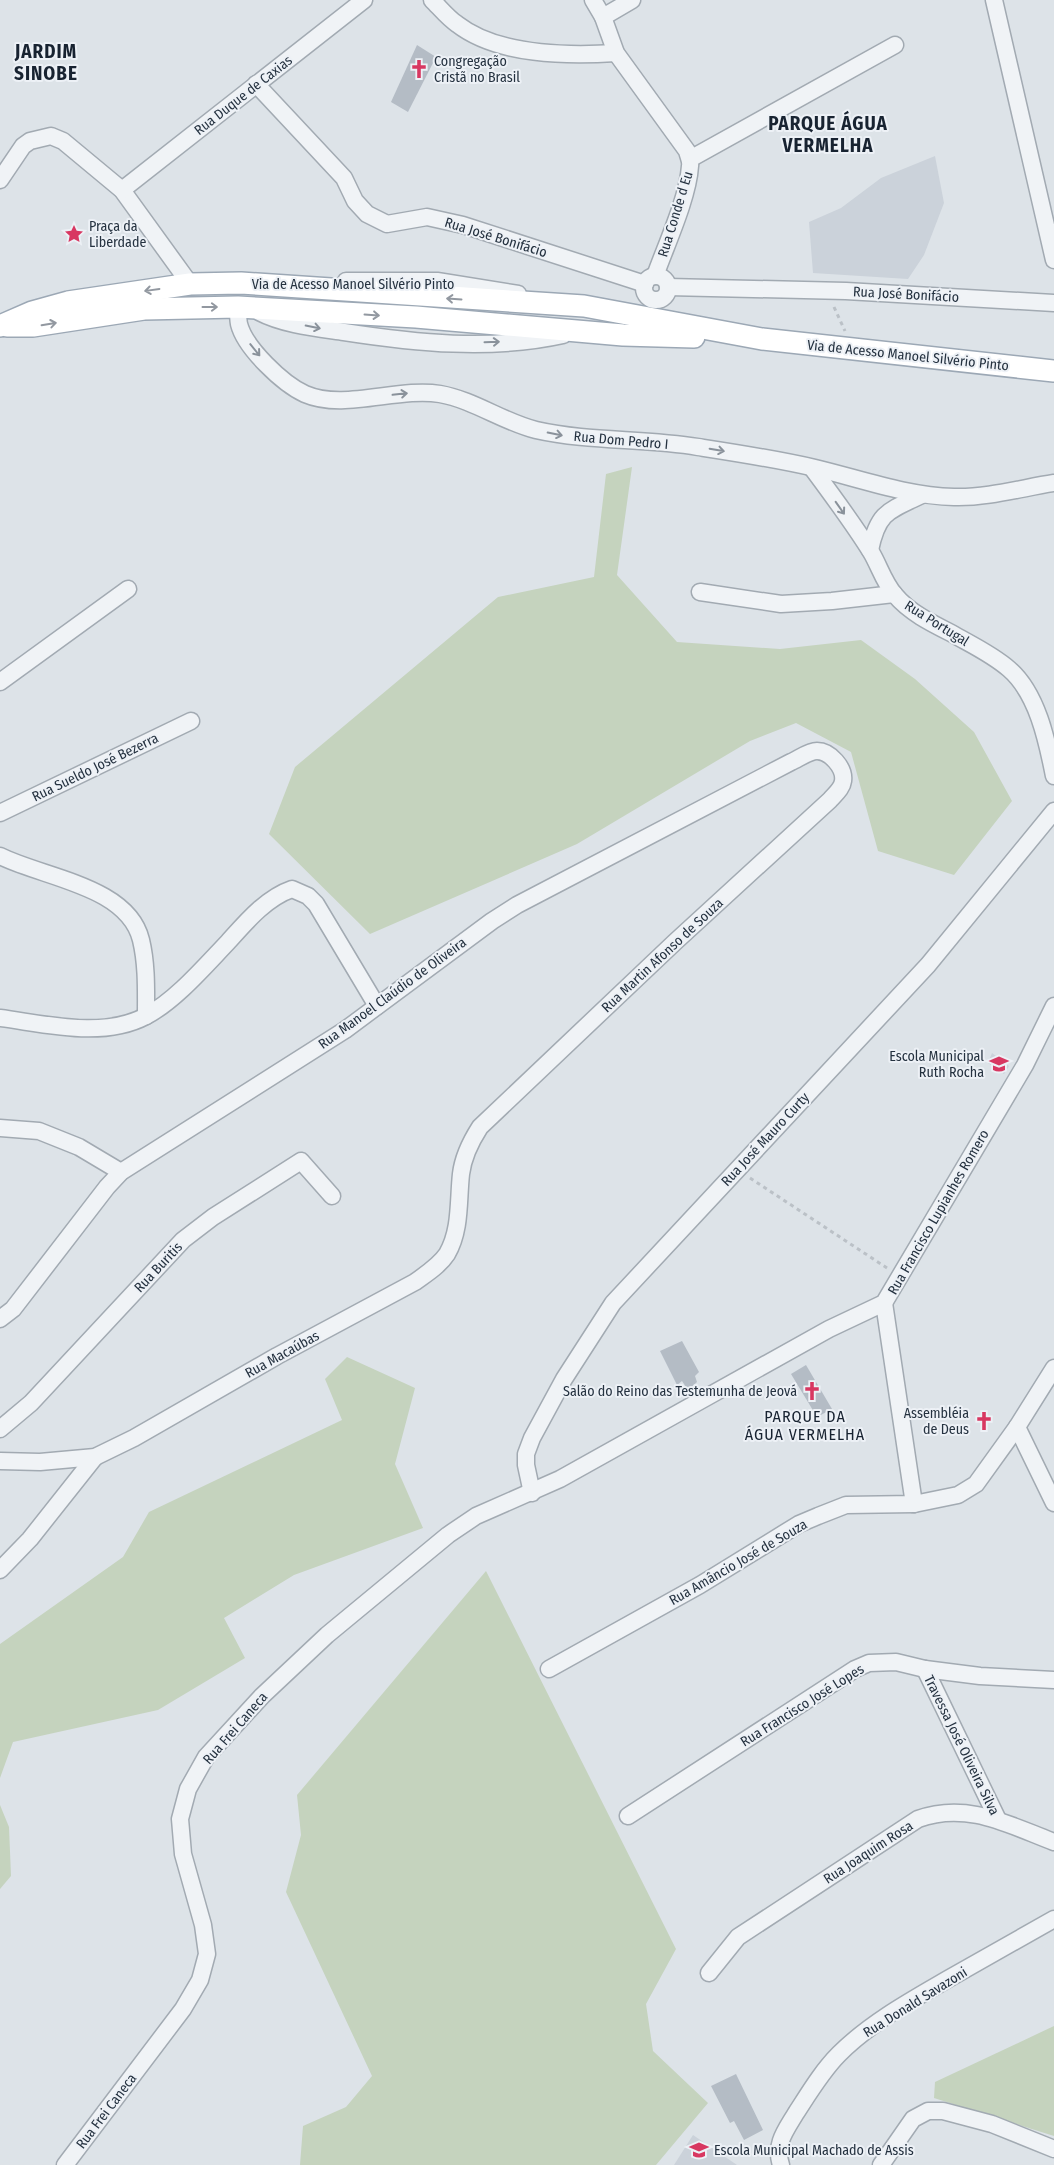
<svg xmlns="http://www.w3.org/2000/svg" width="1054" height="2165" font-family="'Fira Sans Condensed',sans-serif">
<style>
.built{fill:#cbd2da}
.green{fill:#c5d3be}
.building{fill:#b4bcc5}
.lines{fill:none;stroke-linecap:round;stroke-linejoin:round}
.minor-casing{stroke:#a2aab2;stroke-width:19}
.major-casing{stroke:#9ca8b5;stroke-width:24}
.path{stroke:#bbc1c7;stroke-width:3;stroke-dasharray:4 4;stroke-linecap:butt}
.minor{stroke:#f0f3f6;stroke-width:16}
.major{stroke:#fff;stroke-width:21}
.oneway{stroke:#9298a0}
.oneway2{stroke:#8a929b}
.labels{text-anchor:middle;stroke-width:4;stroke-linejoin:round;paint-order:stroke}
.poi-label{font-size:14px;fill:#253240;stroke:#edf1f6;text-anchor:start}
.street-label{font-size:14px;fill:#253240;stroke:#edf1f6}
.quarter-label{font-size:16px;letter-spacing:1px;fill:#182331;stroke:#edf1f6}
.district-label{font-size:19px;font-weight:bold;letter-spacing:1px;fill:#182331;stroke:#edf1f6}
</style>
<rect width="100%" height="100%" fill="#dde3e8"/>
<g class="built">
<polygon points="935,156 944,203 924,255 908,279 813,273 809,222 841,208 881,178"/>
<polygon points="992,1053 1009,1066 1004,1074 988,1063"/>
<polygon points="693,2135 737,2165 674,2165"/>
</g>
<g class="green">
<polygon points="632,467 617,575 677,642 780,649 861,640 915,679 974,732 1012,801 954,875 878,851 851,752 796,723 750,741 577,844 370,934 269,834 295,767 498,597 594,577 606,474"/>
<polygon points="347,1357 415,1388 395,1464 423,1528 294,1575 224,1618 245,1658 158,1710 13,1742 0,1778 0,1644 123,1557 149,1512 342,1420 325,1379"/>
<polygon points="486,1571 676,1949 646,2004 653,2051 708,2103 656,2165 300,2165 303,2126 346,2107 372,2076 286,1892 301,1835 297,1795"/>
<polygon points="0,1805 9,1827 11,1876 0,1889"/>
<polygon points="1054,2026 1054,2136 934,2098 935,2082"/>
</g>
<g class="building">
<polygon points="417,45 436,57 408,112 391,102"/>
<polygon points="682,1341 699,1372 695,1376 697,1382 688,1390 682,1381 677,1385 660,1351"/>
<polygon points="806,1365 832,1409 817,1417 791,1374"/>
<polygon points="736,2074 763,2130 744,2140 734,2121 730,2123 711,2086"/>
</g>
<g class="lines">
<g class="minor-casing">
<g id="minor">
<path d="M 432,0 C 440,8 448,18 457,24 C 498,56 568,56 616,53"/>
<path d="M 593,0 L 603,17 L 616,53 L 687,151 C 688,156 691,161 690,166 C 688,198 666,245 655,276"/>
<polyline points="994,0 1054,260"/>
<polyline points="603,17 632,0"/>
<polyline points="256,84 344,178 355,201 367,214 387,224 427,217 463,225 645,284"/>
<polyline points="690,159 895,45"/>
<polyline points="0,180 23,146 30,141 51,136 63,141 122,190 190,284"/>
<polyline points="122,190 364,0"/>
<circle cx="656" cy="288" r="12"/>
<polyline points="346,281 437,281 518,294"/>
<polyline points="668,287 846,291 1054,303"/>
<path d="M 238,307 C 238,312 238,319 239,324 C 245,348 283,384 305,394 C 344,411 398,387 440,394 C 474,400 503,422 536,430 C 589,442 644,438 698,447 C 737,453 777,459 815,468 C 861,479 907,496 954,497 C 987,498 1022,488 1054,483"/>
<path d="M 259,312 C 284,325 316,328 344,332 C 415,343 491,351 563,335"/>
<path d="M 812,468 C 832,495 853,523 871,552 C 879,565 884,583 895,595 C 909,612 931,623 951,633 C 970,644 992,654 1009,669 C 1037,693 1047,740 1054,776"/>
<path d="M 870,550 C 878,512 888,511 922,495"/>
<polyline points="700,592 781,604 832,601 894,594"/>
<polyline points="0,682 128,589"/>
<polyline points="0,813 191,721"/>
<path d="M 0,856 C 44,878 128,886 141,940 C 147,965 146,991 146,1016"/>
<path d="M 0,1018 C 46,1024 103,1039 146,1016 C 175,1001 205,966 228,942 C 246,922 266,898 292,889 L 308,896 L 316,904 L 377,1006"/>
<polyline points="0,1128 39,1131 79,1147 121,1172"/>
<polyline points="884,1303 914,1504"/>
<path d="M 0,1319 L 13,1309 L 107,1187 L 121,1172 L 345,1030 L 492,921 L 517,905 L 791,762 C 798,759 809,751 817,751 C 830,751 845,768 843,781 C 842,789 835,794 830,800 L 675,942 L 480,1127 C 471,1141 463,1157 461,1174 C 458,1201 461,1230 447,1254 C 439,1266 426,1274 415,1282 L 277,1356 L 134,1438 L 95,1457 L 40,1462 L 0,1461"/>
<polyline points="1017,1427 1054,1503"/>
<polyline points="0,1429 31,1403 183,1240 213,1217 301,1161 332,1196"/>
<polyline points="532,1493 526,1465 526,1454 532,1438 564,1379 613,1303 928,965 1054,811"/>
<polyline points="0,1570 30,1539 95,1457"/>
<polyline points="549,1669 700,1585 799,1524 818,1516 846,1505 914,1504 958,1495 976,1484 1017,1427 1054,1368"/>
<polyline points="925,1669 998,1820"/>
<polyline points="628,1816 855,1669 869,1663 896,1662 925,1669 980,1676 1054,1680"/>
<path d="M 709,1973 L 738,1937 L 918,1819 C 967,1801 1009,1825 1054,1842"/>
<polyline points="65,2165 183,2009 200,1980 207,1954 203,1925 183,1854 180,1819 188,1789 206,1757 262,1696 327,1635 448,1535 476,1516 560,1479 829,1329 884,1303 1025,1065 1054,1006"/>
<path d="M 781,2165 C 774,2144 786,2130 796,2113 C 809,2093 822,2071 839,2054 C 870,2023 910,2001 948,1979 C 984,1959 1019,1939 1054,1919"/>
<polyline points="881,2165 913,2119 928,2111 943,2111 992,2124 1054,2149"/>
</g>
</g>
<g class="major-casing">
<g id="major">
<polyline points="0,326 32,312 68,302 190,284 241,283 584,306 762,339 1054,371"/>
<polyline points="7,326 33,326 144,309 238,307 416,317 623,335 694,337"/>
</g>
</g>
<g class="path">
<polyline points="834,307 845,331"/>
<polyline points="750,1178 887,1268"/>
</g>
<use href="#minor" class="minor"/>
<use href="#major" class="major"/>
</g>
<defs><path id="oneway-shaft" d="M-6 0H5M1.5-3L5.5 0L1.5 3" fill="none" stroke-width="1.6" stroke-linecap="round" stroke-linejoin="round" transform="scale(1.25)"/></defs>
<g class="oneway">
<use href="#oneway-shaft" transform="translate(152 290) rotate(172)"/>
<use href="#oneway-shaft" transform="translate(454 299) rotate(-176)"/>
<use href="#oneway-shaft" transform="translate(210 307)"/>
<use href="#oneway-shaft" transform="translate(372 315) rotate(4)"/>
<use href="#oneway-shaft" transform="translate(49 324) rotate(-9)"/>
</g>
<g class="oneway2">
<use href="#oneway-shaft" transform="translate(313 327) rotate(11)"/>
<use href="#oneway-shaft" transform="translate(492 342) rotate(-2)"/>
<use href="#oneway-shaft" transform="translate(255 350) rotate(51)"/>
<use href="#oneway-shaft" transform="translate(400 394) rotate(-6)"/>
<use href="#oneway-shaft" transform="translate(555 434) rotate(11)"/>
<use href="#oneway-shaft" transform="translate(717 450) rotate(10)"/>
<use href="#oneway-shaft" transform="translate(840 508) rotate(55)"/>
</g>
<defs>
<g id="church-bare" transform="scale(1.5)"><path d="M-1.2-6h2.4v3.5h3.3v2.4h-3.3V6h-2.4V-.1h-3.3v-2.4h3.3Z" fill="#d83761" stroke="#edf1f6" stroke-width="2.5" paint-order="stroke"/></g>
<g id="sight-bare" transform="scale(1.5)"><path d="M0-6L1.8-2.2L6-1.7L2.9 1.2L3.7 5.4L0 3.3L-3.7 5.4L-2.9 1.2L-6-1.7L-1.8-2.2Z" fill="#d83761" stroke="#edf1f6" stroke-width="2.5" paint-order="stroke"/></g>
<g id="school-bare" transform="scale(1.5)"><path d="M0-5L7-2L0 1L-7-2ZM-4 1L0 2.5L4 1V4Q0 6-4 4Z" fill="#d83761" stroke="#edf1f6" stroke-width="2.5" paint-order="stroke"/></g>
</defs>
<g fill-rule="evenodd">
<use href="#church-bare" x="419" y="69"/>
<use href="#sight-bare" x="74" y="234"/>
<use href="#school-bare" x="999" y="1064"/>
<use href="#church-bare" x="812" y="1391"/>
<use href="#church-bare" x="984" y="1421"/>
<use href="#school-bare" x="699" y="2150"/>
</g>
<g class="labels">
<g class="poi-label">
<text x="434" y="66">Congregação<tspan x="434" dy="16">Cristã no Brasil</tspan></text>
<text x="89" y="231">Praça da<tspan x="89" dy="16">Liberdade</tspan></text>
<text x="984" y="1061" text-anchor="end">Escola Municipal<tspan x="984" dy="16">Ruth Rocha</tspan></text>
<text x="797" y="1396" text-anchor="end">Salão do Reino das Testemunha de Jeová</text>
<text x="969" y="1418" text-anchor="end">Assembléia<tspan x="969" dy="16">de Deus</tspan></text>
<text x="714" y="2155">Escola Municipal Machado de Assis</text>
</g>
<g class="street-label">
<text transform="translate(243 95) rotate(-38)" y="5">Rua Duque de Caxias</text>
<text transform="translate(675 214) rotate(-73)" y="5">Rua Conde d Eu</text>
<text transform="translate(496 237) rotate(17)" y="5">Rua José Bonifácio</text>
<text x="353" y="289">Via de Acesso Manoel Silvério Pinto</text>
<text transform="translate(906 294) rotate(3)" y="5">Rua José Bonifácio</text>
<text transform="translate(908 355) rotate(6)" y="5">Via de Acesso Manoel Silvério Pinto</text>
<text transform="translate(621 440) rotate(5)" y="5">Rua Dom Pedro I</text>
<text transform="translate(937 623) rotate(32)" y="5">Rua Portugal</text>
<text transform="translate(95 767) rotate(-26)" y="5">Rua Sueldo José Bezerra</text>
<text transform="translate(662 955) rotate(-43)" y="5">Rua Martin Afonso de Souza</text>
<text transform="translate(392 993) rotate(-36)" y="5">Rua Manoel Claúdio de Oliveira</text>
<text transform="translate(765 1139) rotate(-47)" y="5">Rua José Mauro Curty</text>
<text transform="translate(938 1212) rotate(-60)" y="5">Rua Francisco Lupianhes Romero</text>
<text transform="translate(158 1267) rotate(-47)" y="5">Rua Buritis</text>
<text transform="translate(282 1354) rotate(-29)" y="5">Rua Macaúbas</text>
<text transform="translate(738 1562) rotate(-30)" y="5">Rua Amâncio José de Souza</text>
<text transform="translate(802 1705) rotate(-32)" y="5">Rua Francisco José Lopes</text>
<text transform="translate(235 1728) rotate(-49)" y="5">Rua Frei Caneca</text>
<text transform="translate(962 1745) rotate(64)" y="5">Travessa José Oliveira Silva</text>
<text transform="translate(868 1852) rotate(-33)" y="5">Rua Joaquim Rosa</text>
<text transform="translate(915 2002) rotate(-32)" y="5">Rua Donald Savazoni</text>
<text transform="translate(106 2111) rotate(-53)" y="5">Rua Frei Caneca</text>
</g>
<g class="quarter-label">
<text x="805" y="1422">PARQUE DA<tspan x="805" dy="18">ÁGUA VERMELHA</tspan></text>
</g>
<g class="district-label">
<text x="46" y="58">JARDIM<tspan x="46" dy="22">SINOBE</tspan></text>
<text x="828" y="130">PARQUE ÁGUA<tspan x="828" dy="22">VERMELHA</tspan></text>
</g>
</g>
</svg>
